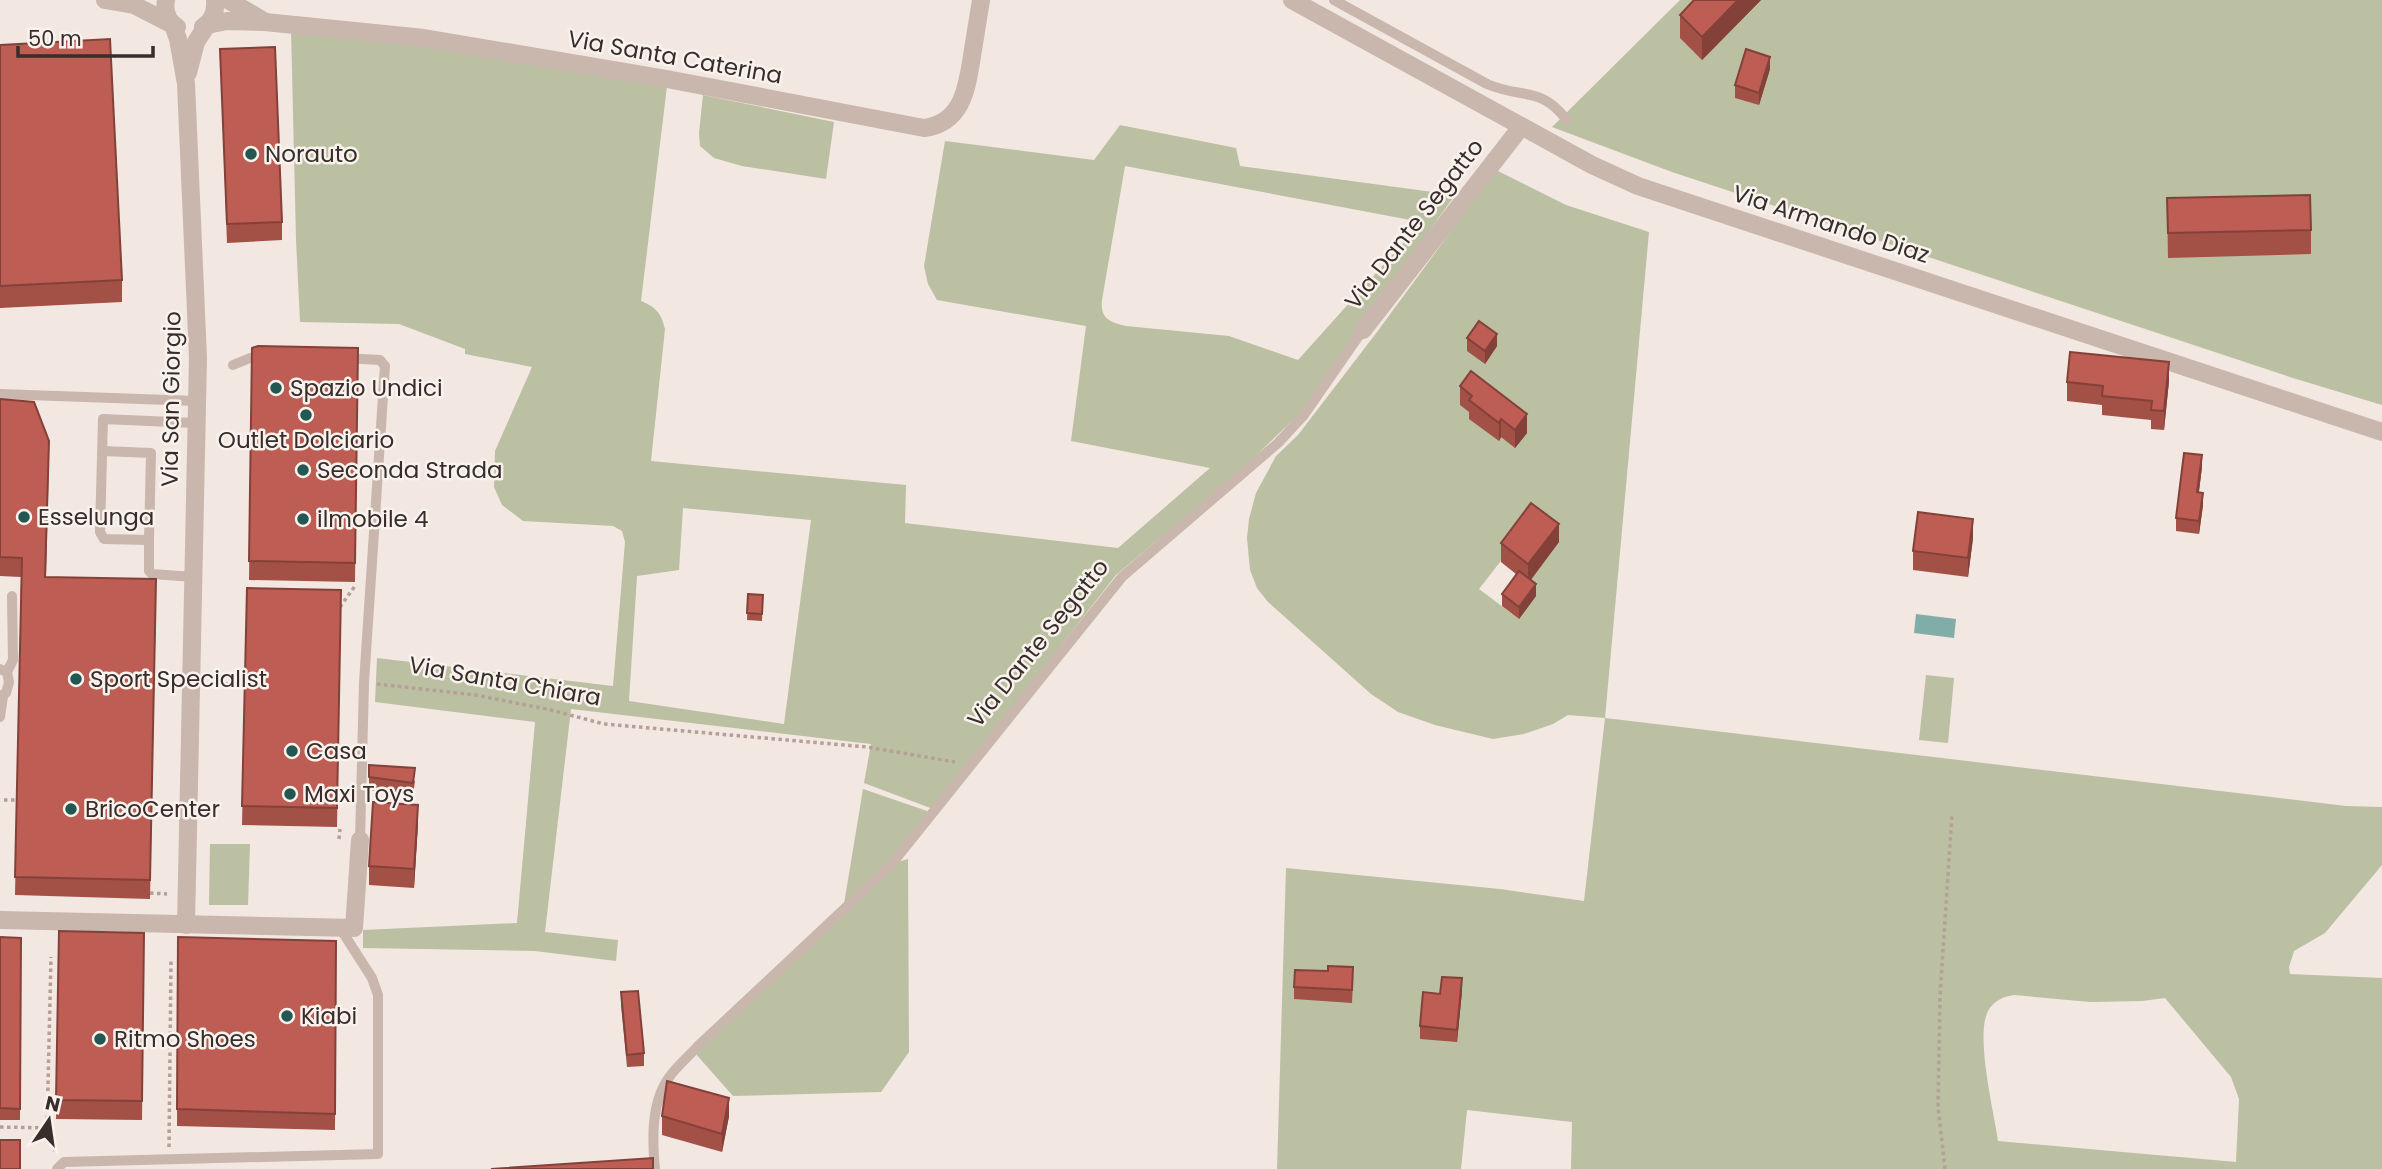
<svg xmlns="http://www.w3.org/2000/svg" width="2382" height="1169" font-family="Poppins,sans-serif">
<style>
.green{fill:#bac0a1;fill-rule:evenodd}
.water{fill:#81ada8}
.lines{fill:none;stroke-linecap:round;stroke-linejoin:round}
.path{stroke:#b59f97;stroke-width:3.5;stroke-dasharray:3.5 3.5;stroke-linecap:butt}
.service{stroke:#c9b6ad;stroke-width:10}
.minor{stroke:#c9b6ad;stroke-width:18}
.tertiary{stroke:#c9b6ad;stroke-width:18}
.wall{fill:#a35047}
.shaded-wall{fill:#84413a}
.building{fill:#bd5d53;stroke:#84413a;stroke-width:2}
.poi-dot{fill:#235752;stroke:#f9f2ed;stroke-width:2.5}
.labels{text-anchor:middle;stroke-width:5;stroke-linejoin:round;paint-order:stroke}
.street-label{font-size:23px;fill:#382d2b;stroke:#f9f2ed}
.poi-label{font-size:23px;fill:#382d2b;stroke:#f9f2ed;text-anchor:start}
</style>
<rect width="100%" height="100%" fill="#f2e7e1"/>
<g class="green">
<polygon points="1680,0 2382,0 2382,405 2293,378 1672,172 1552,127"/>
<path d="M 291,28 L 423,43 L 667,86 L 641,301 C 657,308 661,313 665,329 L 651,461 L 906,485 L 905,523 L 1118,548 L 1210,468 L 1071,441 L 1086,326 L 937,300 L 928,284 L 924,266 L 945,141 L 1094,160 L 1120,125 L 1236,148 L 1240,166 L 1455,195 L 1359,328 L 1300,413 L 1242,469 L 1116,575 L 933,809 L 864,783 L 871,744 L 571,709 L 545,932 L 618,940 L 616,961 L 535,951 L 363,948 L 363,930 L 517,923 L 535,722 L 375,702 L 377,658 L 613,686 L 625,542 L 622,531 L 613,526 L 523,521 L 502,505 L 494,487 L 495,451 L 532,367 L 465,354 L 465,349 L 399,324 L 300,322 L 296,240 ZM 1125,166 L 1421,222 L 1421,223 L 1298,360 L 1229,336 L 1126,326 C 1110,322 1100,319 1102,300 ZM 683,508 L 811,520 L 784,724 L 629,701 L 637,576 L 679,570 Z"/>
<polygon points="703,95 834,122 826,179 742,166 714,158 700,146 699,133"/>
<path d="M 1496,170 L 1566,205 L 1649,232 L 1605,718 L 2346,806 L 2382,807 L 2382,865 L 2325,933 L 2294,951 L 2289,967 L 2290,974 L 2382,978 L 2382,1169 L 1571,1169 L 1572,1122 L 1467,1110 L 1461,1169 L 1277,1169 L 1286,868 L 1500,889 L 1584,901 L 1605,718 L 1568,715 L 1553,724 L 1524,734 L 1493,739 L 1435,725 L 1398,712 L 1371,694 L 1268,602 L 1257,588 L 1250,570 L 1247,538 L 1249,519 L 1256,493 L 1276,456 L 1298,435 L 1377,332 ZM 1531,522 L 1559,542 L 1529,582 L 1519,619 L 1479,589 ZM 2014,995 L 2090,1002 L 2142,1001 L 2165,998 L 2231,1077 L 2239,1099 L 2236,1162 L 1998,1141 C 1994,1112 1975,1036 1988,1011 C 1994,1000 2003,997 2014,995 Z"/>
<polygon points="1926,675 1954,678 1948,743 1919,740"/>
<polygon points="863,789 930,812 894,863 908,859 909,1052 881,1092 733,1096 695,1053 843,910"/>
<polygon points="210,844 250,844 248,905 209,905"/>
</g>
<polygon class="water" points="1916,614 1956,619 1954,638 1914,633"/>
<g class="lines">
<g class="path">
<polyline points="340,607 355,586"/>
<polyline points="211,683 229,684"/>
<polyline points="377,684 476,695 551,710 604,724 867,747 955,762"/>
<polyline points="4,800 17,800"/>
<polyline points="339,839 340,829"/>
<polyline points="150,893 167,894"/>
<polyline points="0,1127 47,1128 51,957"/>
<polyline points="47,1128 56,1153"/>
<polyline points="169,1147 171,960"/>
<polyline points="1945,1169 1938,1107 1940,996 1952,814"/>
</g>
<g class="service">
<path d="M 1334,0 L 1487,84 C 1522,99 1540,86 1566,119"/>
<polyline points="344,358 380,360 385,366 364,683 360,840"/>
<polyline points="233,365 250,358 265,357"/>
<polyline points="0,394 197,401"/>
<polyline points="103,451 151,453 149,540"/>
<polyline points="193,577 152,574 149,571 149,540 104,539 100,532 103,419 196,423"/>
<polyline points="0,669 7,672 9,682 6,693 0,696"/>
<polyline points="7,672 13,660 12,596"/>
<polyline points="0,717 3,696"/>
<polyline points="57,1169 64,1162 378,1154 378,995 372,978 340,928"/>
<path d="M 655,1169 C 652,1139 651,1101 670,1076 C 677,1066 688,1057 697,1047 L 890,866 L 1122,577 L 1278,443 L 1304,415 L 1363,330"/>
</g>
<g class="minor">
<polyline points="105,0 134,5 173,25 178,39 186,84 198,358 186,925"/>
<path d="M 166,0 C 164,11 167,21 177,27"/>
<polyline points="228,0 262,20"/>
<path d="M 203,27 C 213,21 216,11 215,0"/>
<path d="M 188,73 L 196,42 L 207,25 L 227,21 L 265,22 L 424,38 L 667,79 L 924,128 C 963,123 967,87 972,56 C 975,37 978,19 981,0"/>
<polyline points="1363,330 1521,127"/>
<polyline points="0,920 354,928 360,840"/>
</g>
<polyline class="tertiary" points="1292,0 1592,165 1638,186 2382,432"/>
</g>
<g class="wall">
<polygon points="1694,0 1761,0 1702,60 1680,38 1680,15"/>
<polygon points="0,45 122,280 122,302 0,308"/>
<polygon points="220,49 282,222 282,240 227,243"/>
<polygon points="1770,69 1759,105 1735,98 1735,85"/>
<polygon points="2167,198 2311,230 2311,254 2168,258"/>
<polygon points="1467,338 1497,346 1485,364 1467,351"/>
<polygon points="252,348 358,348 355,582 249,580"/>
<polygon points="2169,381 2164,430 2151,429 2151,420 2102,415 2102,405 2067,401 2067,382"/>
<polygon points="1460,386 1527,433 1515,448 1501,437 1499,441 1469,419 1469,412 1460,405"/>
<polygon points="0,399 49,459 46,577 156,598 150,899 15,895 21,577 0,576"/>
<polygon points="2202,467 2199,492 2203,505 2199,534 2176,531 2176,518"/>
<polygon points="1973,538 1968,577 1913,570 1913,551"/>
<polygon points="1559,542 1531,580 1536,596 1519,619 1502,606 1502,594 1516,574 1501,562 1501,543"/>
<polygon points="247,588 341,590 337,827 242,825"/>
<polygon points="748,594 763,595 762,621 747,620"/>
<polygon points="369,765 415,781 413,795 369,790"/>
<polygon points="418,824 414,888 369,885 369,866"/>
<polygon points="59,931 144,933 142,1120 56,1119"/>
<polygon points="0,937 21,938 20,1120 0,1120"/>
<polygon points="178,937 336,941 335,1130 177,1126"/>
<polygon points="1353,980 1352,1003 1294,999 1294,987"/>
<polygon points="1462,991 1457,1042 1420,1039 1420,1026"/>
<polygon points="621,992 644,1053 644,1066 627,1067 621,1005"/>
<polygon points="662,1116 729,1116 722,1152 662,1135"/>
</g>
<g class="shaded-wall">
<polygon points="1738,0 1761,0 1702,60 1702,37"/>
<polygon points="1770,57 1770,69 1759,105 1759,93"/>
<polygon points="1497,334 1497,346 1485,364 1485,351"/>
<polygon points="2169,362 2169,381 2164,430 2164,411"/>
<polygon points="1527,414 1527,433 1515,448 1515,430"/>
<polygon points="1501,419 1501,437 1499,441 1499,423"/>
<polygon points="2202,455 2202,467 2197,505 2197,492"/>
<polygon points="2203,493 2203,505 2199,534 2199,521"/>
<polygon points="1973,519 1973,538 1968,577 1968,558"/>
<polygon points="1559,524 1559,542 1528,583 1528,564"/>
<polygon points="1536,584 1536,596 1519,619 1519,607"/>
<polygon points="418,805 418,824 414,888 414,869"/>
<polygon points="1462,978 1462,991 1457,1042 1457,1030"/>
<polygon points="729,1098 729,1116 722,1152 722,1134"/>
</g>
<g class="building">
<polygon points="1694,0 1738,0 1702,37 1680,15"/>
<polygon points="110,39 122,280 0,286 0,45"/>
<polygon points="275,47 282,222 227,224 220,49"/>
<polygon points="1746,49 1770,57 1759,93 1735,85"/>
<polygon points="2310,195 2311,230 2168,233 2167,198"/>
<polygon points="1479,321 1497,334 1485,351 1467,338"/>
<polygon points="258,346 358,348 355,563 249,561 252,348"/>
<polygon points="2070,352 2169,362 2164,411 2151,410 2152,401 2102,396 2103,386 2067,382"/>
<polygon points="1471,371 1527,414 1515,430 1501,419 1499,423 1469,400 1472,396 1460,386"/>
<polygon points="0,399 34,402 49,441 45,577 156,579 150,880 15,877 22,558 0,557"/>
<polygon points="2184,453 2202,455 2197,492 2203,493 2199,521 2176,518"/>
<polygon points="1531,503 1559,524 1528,564 1501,543"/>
<polygon points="1918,512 1973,519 1968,558 1913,551"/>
<polygon points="1519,571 1536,584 1519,607 1502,594"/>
<polygon points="247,588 341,590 337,808 242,806"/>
<polygon points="748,594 763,595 762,614 747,613"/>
<polygon points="369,765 415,768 413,783 369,777"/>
<polygon points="373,802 418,805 414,869 369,866"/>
<polygon points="59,931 144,933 142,1101 56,1100"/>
<polygon points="0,937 21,938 20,1109 0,1108"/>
<polygon points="178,937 336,941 335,1114 177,1109"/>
<polygon points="1328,966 1353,967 1352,990 1294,987 1295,970 1328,971"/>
<polygon points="1442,977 1462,978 1457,1030 1420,1026 1423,992 1440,994"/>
<polygon points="638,991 644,1053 627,1055 621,992"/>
<polygon points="667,1081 729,1098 722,1134 662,1116"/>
<rect x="0" y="1140" width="20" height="29"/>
<polygon points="653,1158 653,1169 491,1169"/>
</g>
<g class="poi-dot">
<circle cx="251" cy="154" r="7"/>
<circle cx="276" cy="388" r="7"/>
<circle cx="306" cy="415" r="7"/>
<circle cx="303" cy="470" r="7"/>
<circle cx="24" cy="517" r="7"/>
<circle cx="303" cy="519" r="7"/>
<circle cx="76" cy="679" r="7"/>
<circle cx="292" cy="751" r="7"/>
<circle cx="290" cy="794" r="7"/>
<circle cx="71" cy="809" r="7"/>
<circle cx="287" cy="1016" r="7"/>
<circle cx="100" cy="1039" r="7"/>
</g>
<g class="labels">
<g class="street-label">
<text transform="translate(675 57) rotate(10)" y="8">Via Santa Caterina</text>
<text transform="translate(1414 224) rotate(-52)" y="8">Via Dante Segatto</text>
<text transform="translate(1831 224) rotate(18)" y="8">Via Armando Diaz</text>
<text transform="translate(171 399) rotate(-89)" y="8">Via San Giorgio</text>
<text transform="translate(1038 643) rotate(-51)" y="8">Via Dante Segatto</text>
<text transform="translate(505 681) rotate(10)" y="8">Via Santa Chiara</text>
</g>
<g class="poi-label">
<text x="265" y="162">Norauto</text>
<text x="290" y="396">Spazio Undici</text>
<text x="306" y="448" text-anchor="middle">Outlet Dolciario</text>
<text x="317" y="478">Seconda Strada</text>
<text x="38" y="525">Esselunga</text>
<text x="317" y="527">ilmobile 4</text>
<text x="90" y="687">Sport Specialist</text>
<text x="306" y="759">Casa</text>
<text x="304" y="802">Maxi Toys</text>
<text x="85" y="817">BricoCenter</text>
<text x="301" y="1024">Kiabi</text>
<text x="114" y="1047">Ritmo Shoes</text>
</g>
</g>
<g transform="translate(49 1120) rotate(13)" stroke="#f9f2ed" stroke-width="5" paint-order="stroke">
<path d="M0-5L12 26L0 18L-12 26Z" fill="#382d2b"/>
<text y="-10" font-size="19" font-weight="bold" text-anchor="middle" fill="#382d2b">N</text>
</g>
<path d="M18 46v10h135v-10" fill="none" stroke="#382d2b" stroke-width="3.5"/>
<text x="28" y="46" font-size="21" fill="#382d2b" stroke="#f9f2ed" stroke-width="5" paint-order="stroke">50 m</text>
</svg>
